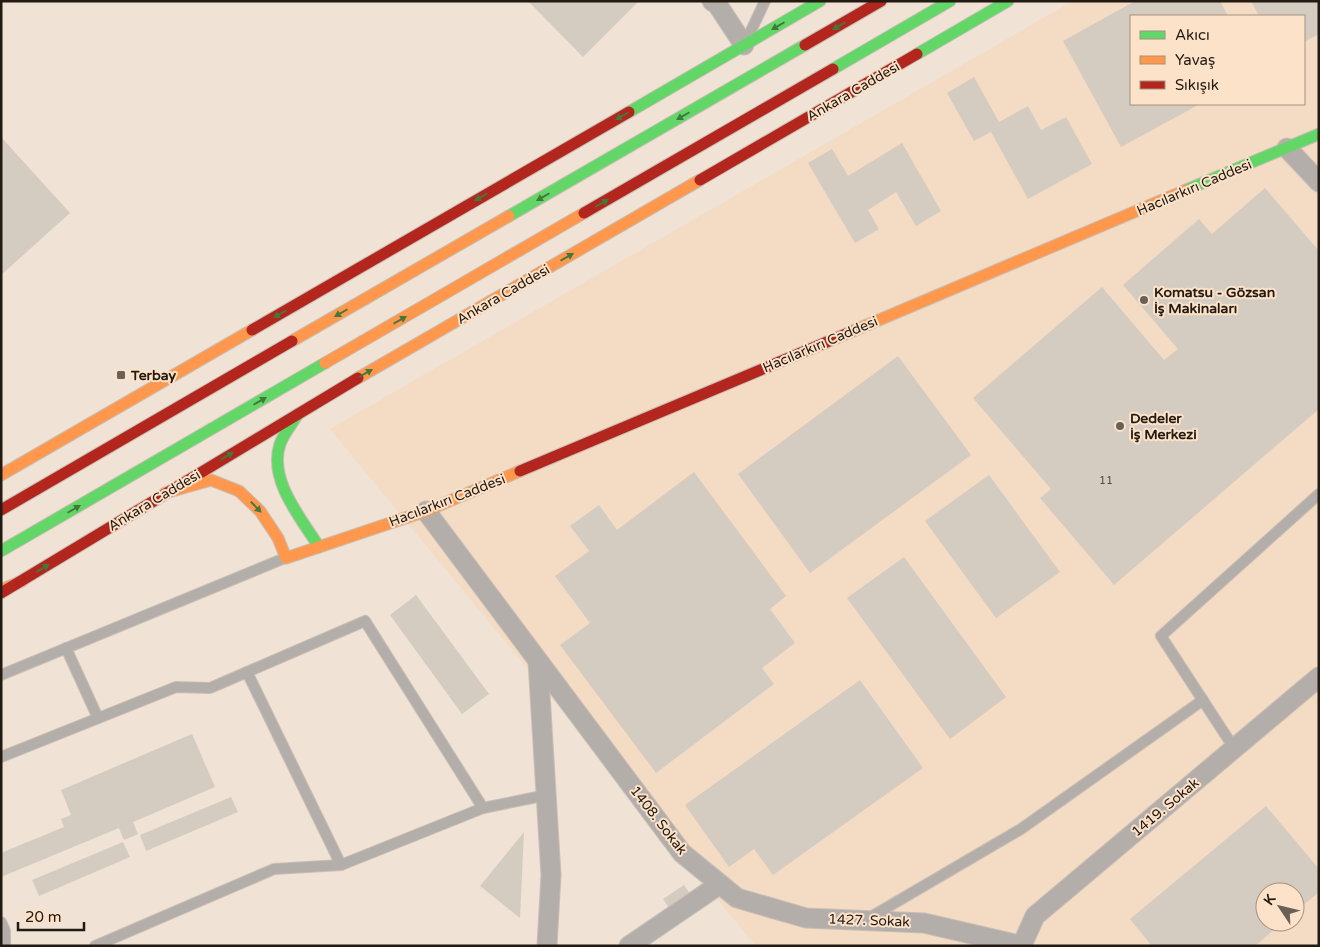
<svg xmlns="http://www.w3.org/2000/svg" width="1320" height="947" font-family="'Varela Round',sans-serif">
<style>
.built{fill:#f3dbc4;fill-rule:evenodd}
.building{fill:#d5ccc1}
.lines{fill:none;stroke-linecap:round;stroke-linejoin:round}
.lane-casing{stroke:#c9beb4;stroke-width:12}
.street-casing{stroke:#c9beb4;stroke-width:21}
.fast-casing{stroke:#c9beb4;stroke-width:13}
.slow-casing{stroke:#c9beb4;stroke-width:13}
.jam-casing{stroke:#c9beb4;stroke-width:13}
.lane{stroke:#b4aeaa;stroke-width:10}
.street{stroke:#b4aeaa;stroke-width:19}
.fast{stroke:#63d668;stroke-width:11}
.slow{stroke:#ff974d;stroke-width:11}
.jam{stroke:#b3261e;stroke-width:11}
.oneway{fill:#43783c}
.poi-dot{fill:#6b6056;stroke:#fce2c9;stroke-width:2}
.labels{text-anchor:middle;stroke-width:4;stroke-linejoin:round;paint-order:stroke}
.number-label{font-size:11px;fill:#51483f}
.street-label{font-size:14px;fill:#231a11;stroke:#fce2c9}
.poi-label{font-size:14px;font-weight:bold;fill:#231a11;stroke:#fce2c9;text-anchor:start}
</style>
<rect width="100%" height="100%" fill="#f0e2d5"/>
<path class="built" d="M 1073,1 L 1319,1 L 1319,946 L 756,946 L 330,429 ZM 1131,16 L 1304,16 L 1304,104 L 1131,104 ZM 1265,892 L 1295,892 L 1295,922 L 1265,922 Z"/>
<g class="building">
<polygon points="528,1 639,1 583,57"/>
<polygon points="1135,1 1220,1 1228,16 1131,16 1131,104 1200,104 1121,147 1063,41"/>
<polygon points="1251,1 1319,1 1319,34 1304,42 1304,16 1259,16"/>
<polygon points="974,77 999,122 1028,106 1041,130 1066,117 1092,164 1028,199 991,132 974,141 947,93"/>
<polygon points="1,137 70,213 1,275"/>
<polygon points="902,143 941,211 916,226 896,192 868,210 879,229 855,243 808,163 832,149 848,176"/>
<polygon points="1265,188 1319,251 1319,409 1114,585 1040,498 1051,489 973,398 1102,287 1164,360 1178,349 1123,285 1199,219 1212,234"/>
<polygon points="898,356 971,455 810,573 738,474"/>
<polygon points="694,472 786,596 770,609 795,643 762,668 774,684 656,773 560,645 590,623 555,576 589,551 570,526 599,505 617,530"/>
<polygon points="989,475 1060,572 996,618 925,521"/>
<polygon points="904,557 1006,697 950,739 847,598"/>
<polygon points="416,595 489,694 462,714 390,615"/>
<polygon points="860,680 923,768 773,875 754,849 729,867 685,805"/>
<polygon points="192,734 215,787 133,822 138,834 124,840 119,828 1,877 1,853 64,827 61,819 71,815 61,790"/>
<polygon points="231,797 238,812 146,851 140,835"/>
<polygon points="1266,806 1319,869 1319,892 1295,912 1295,892 1265,892 1265,922 1283,922 1255,946 1152,946 1130,919"/>
<polygon points="524,832 520,918 480,886"/>
<polygon points="123,842 130,857 39,896 32,880"/>
<polygon points="684,885 695,901 674,915 663,899"/>
</g>
<g class="lines">
<g class="lane-casing">
<g id="lane">
<polyline points="749,35 765,1"/>
<polyline points="66,648 98,718"/>
<polyline points="247,672 341,865"/>
<polyline points="1,675 285,558"/>
<polyline points="1234,748 1161,636 1319,494"/>
<polyline points="1,757 176,687 210,688 365,621 483,808 341,865 274,869 95,946"/>
<polyline points="483,808 547,795"/>
<polyline points="869,918 1021,829 1203,700"/>
<polyline points="1,922 5,931 5,946"/>
</g>
</g>
<g class="street-casing">
<g id="street">
<polyline points="712,1 717,4 744,45"/>
<polyline points="1287,148 1319,182"/>
<polyline points="426,511 682,853 737,898 806,918 924,923 1023,946"/>
<polyline points="538,661 551,875 547,946"/>
<polyline points="1022,945 1035,916 1319,677"/>
<polyline points="629,946 720,884"/>
</g>
</g>
<g class="fast-casing">
<g id="fast">
<polyline points="917,54 1008,1"/>
<polyline points="833,69 950,1"/>
<polyline points="629,112 820,1"/>
<polyline points="1186,190 1319,134"/>
<polyline points="509,216 805,45"/>
<path d="M 298,414 C 292,424 284,433 280,444 C 268,480 301,518 319,547"/>
<polyline points="1,551 325,363"/>
</g>
</g>
<g class="slow-casing">
<g id="slow">
<polyline points="853,331 1186,190"/>
<polyline points="292,341 509,216"/>
<polyline points="325,363 584,213"/>
<polyline points="358,378 700,180"/>
<polyline points="1,475 252,330"/>
<polyline points="165,493 211,480 239,491 260,511 278,538 286,558 426,511 520,471"/>
<polyline points="1,590 22,581"/>
</g>
</g>
<g class="jam-casing">
<g id="jam">
<polyline points="805,45 881,1"/>
<polyline points="700,180 917,54"/>
<polyline points="584,213 833,69"/>
<polyline points="252,330 629,112"/>
<polyline points="520,471 853,331"/>
<polyline points="1,510 292,341"/>
<polyline points="1,593 358,378"/>
</g>
</g>
<use href="#lane" class="lane"/>
<use href="#street" class="street"/>
<use href="#fast" class="fast"/>
<use href="#slow" class="slow"/>
<use href="#jam" class="jam"/>
</g>
<defs><path id="oneway-solid" d="M-6-.8H1V-3.2L6.5 0L1 3.2V.8H-6Z" transform="scale(1.25)"/></defs>
<g class="oneway">
<use href="#oneway-solid" transform="translate(778 26) rotate(150)"/>
<use href="#oneway-solid" transform="translate(839 26) rotate(150)"/>
<use href="#oneway-solid" transform="translate(622 116) rotate(150)"/>
<use href="#oneway-solid" transform="translate(683 116) rotate(150)"/>
<use href="#oneway-solid" transform="translate(481 197) rotate(150)"/>
<use href="#oneway-solid" transform="translate(543 197) rotate(150)"/>
<use href="#oneway-solid" transform="translate(602 203) rotate(-30)"/>
<use href="#oneway-solid" transform="translate(567 257) rotate(-30)"/>
<use href="#oneway-solid" transform="translate(341 313) rotate(150)"/>
<use href="#oneway-solid" transform="translate(280 314) rotate(150)"/>
<use href="#oneway-solid" transform="translate(400 320) rotate(-30)"/>
<use href="#oneway-solid" transform="translate(366 373) rotate(-30)"/>
<use href="#oneway-solid" transform="translate(260 401) rotate(-30)"/>
<use href="#oneway-solid" transform="translate(227 456) rotate(-31)"/>
<use href="#oneway-solid" transform="translate(256 507) rotate(46)"/>
<use href="#oneway-solid" transform="translate(74 509) rotate(-30)"/>
<use href="#oneway-solid" transform="translate(43 568) rotate(-31)"/>
</g>
<g class="poi-dot">
<circle cx="1144" cy="300" r="5"/>
<rect x="116" y="370" width="10" height="10" rx="2.5"/>
<circle cx="1120" cy="426" r="5"/>
</g>
<g class="labels">
<g class="number-label">
<text x="1106" y="484">11</text>
</g>
<g class="street-label">
<text transform="translate(853 91) rotate(-30)" y="5">Ankara Caddesi</text>
<text transform="translate(1194 187) rotate(-23)" y="5">Hacılarkırı Caddesi</text>
<text transform="translate(503 294) rotate(-30)" y="5">Ankara Caddesi</text>
<text transform="translate(820 344) rotate(-23)" y="5">Hacılarkırı Caddesi</text>
<text transform="translate(154 500) rotate(-31)" y="5">Ankara Caddesi</text>
<text transform="translate(447 500) rotate(-21)" y="5">Hacılarkırı Caddesi</text>
<text transform="translate(1165 807) rotate(-40)" y="5">1419. Sokak</text>
<text transform="translate(659 820) rotate(52)" y="5">1408. Sokak</text>
<text transform="translate(869 920) rotate(2)" y="5">1427. Sokak</text>
</g>
<g class="poi-label">
<text x="1154" y="297">Komatsu - Gözsan<tspan x="1154" dy="16">İş Makinaları</tspan></text>
<text x="131" y="380">Terbay</text>
<text x="1130" y="423">Dedeler<tspan x="1130" dy="16">İş Merkezi</tspan></text>
</g>
</g>
<rect width="1320" height="947" fill="none" stroke="#231a11" stroke-width="5"/>
<rect x="1130" y="15" width="175" height="90" fill="#fce2c9" stroke="#a5927f"/>
<rect x="1140" y="31" width="25" height="8" fill="#63d668" stroke="#a5927f"/>
<text x="1175" y="40" font-size="15" fill="#231a11">Akıcı</text>
<rect x="1140" y="56" width="25" height="8" fill="#ff974d" stroke="#a5927f"/>
<text x="1175" y="65" font-size="15" fill="#231a11">Yavaş</text>
<rect x="1140" y="81" width="25" height="8" fill="#b3261e" stroke="#a5927f"/>
<text x="1175" y="90" font-size="15" fill="#231a11">Sıkışık</text>
<g transform="translate(1280 907) rotate(305)"><circle r="24" fill="#fce2c9" stroke="#a5927f"/>
<path d="M0-4L9 19L0 12L-9 19Z" fill="#6b6056"/>
<text y="-8" font-size="14" font-weight="bold" text-anchor="middle" fill="#231a11">K</text>
</g>
<path d="M18 922v8h66v-8" fill="none" stroke="#231a11" stroke-width="2.5"/>
<text x="25" y="922" font-size="15" fill="#231a11" stroke="#fce2c9" stroke-width="4" paint-order="stroke">20 m</text>
</svg>
